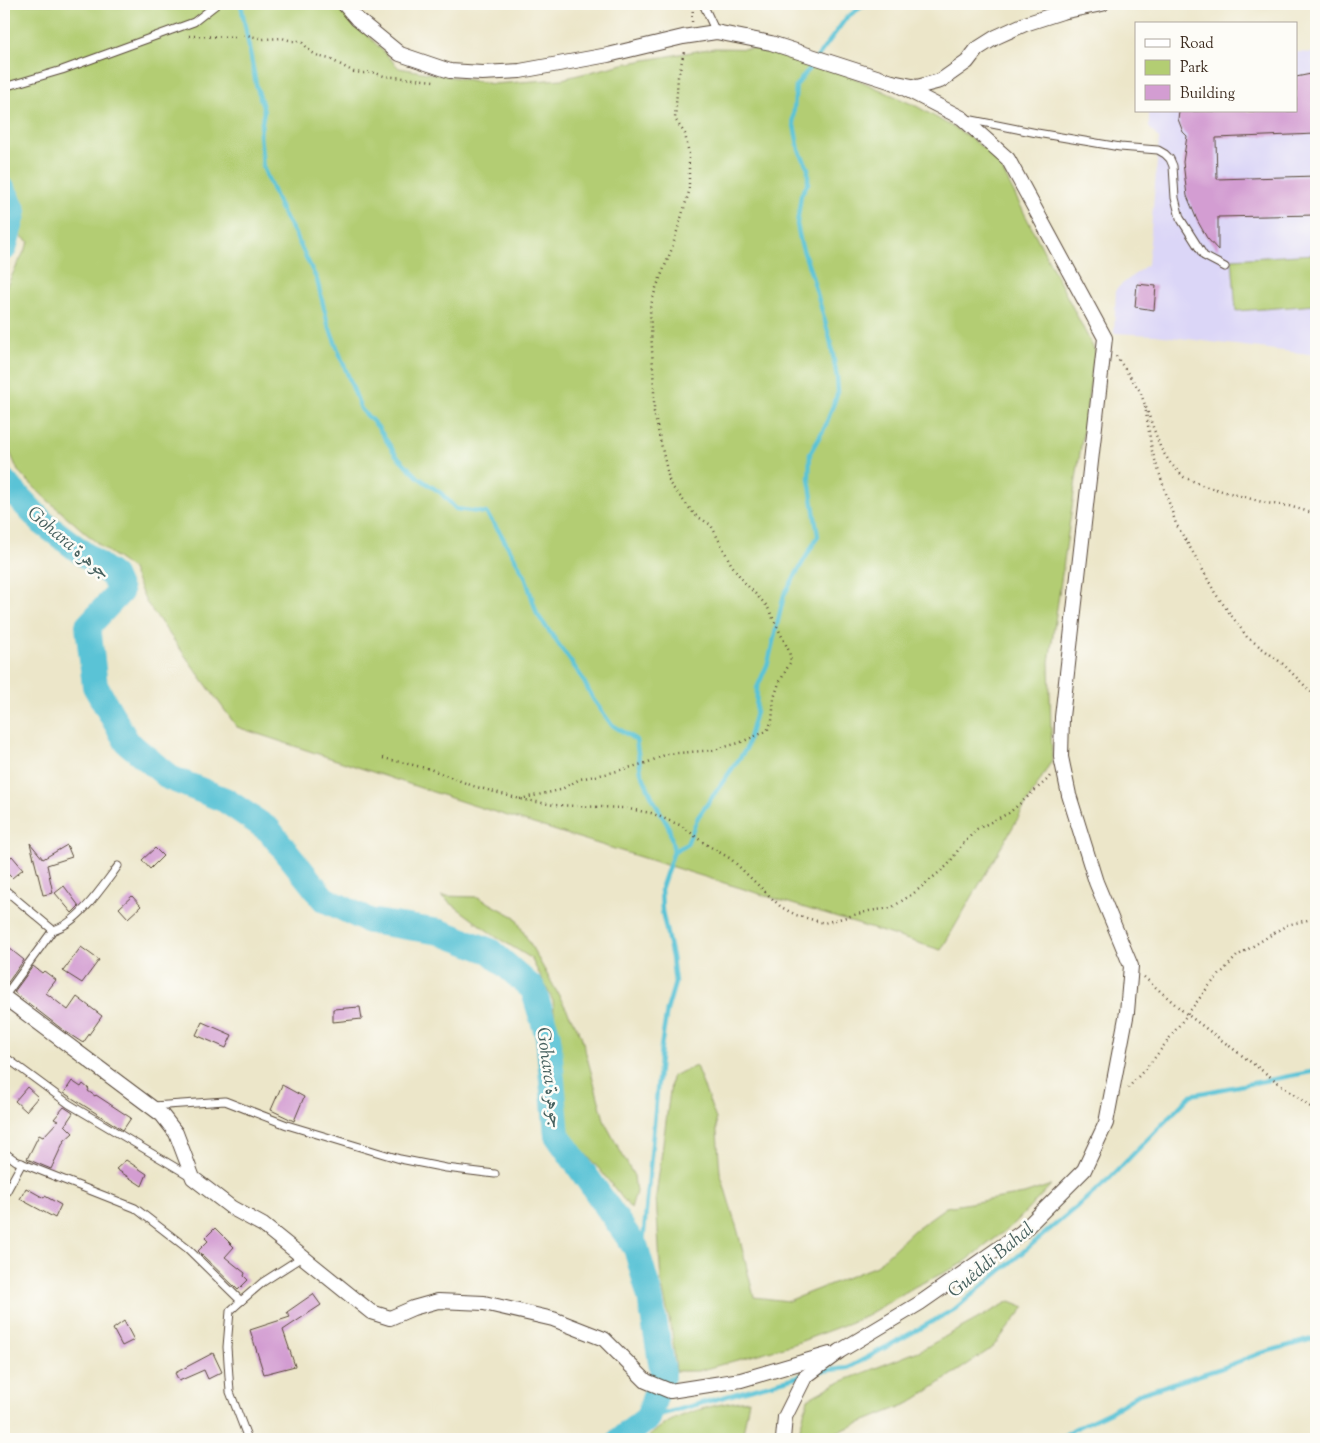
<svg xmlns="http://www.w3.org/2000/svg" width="1320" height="1443" font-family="'Sorts Mill Goudy',Amiri,serif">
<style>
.built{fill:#dbd6f7}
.green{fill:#b3cd73;stroke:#777c48}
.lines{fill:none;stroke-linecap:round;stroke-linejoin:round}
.stream{stroke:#5ac3d6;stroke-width:4.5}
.river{stroke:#5ac3d6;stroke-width:26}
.building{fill:#d39dd2}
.lane-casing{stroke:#564638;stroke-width:9}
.street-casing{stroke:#564638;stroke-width:16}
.path{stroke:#564638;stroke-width:2.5;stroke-dasharray:1 4;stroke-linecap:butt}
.lane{stroke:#fff;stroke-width:7}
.street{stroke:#fff;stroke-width:14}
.labels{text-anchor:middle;stroke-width:5;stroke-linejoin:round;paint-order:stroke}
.water-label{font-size:19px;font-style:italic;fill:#46605e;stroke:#fdfcf7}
</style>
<rect width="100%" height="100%" fill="#fdfcf7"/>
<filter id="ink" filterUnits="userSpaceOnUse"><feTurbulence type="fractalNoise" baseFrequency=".02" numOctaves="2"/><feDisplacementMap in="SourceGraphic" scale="10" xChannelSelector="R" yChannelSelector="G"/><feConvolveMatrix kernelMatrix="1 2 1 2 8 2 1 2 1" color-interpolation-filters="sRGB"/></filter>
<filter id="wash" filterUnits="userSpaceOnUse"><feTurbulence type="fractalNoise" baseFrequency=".0096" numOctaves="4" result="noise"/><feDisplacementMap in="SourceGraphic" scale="20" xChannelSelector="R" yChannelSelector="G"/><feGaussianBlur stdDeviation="1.12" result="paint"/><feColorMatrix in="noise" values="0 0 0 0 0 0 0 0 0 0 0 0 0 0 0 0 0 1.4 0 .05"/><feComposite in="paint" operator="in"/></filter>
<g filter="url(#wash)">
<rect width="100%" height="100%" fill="#ece6c9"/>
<polygon class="built" points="1296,52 1316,53 1316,355 1155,335 1114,333 1116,289 1148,264 1159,139 1149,127 1149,111 1296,111"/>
<g class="green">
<polygon points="4,4 338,4 399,68 493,84 562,79 623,64 714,48 764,49 848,75 918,107 968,136 996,158 1095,351 1049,662 1052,760 941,950 469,804 237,727 146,602 131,568 103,548 44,497 18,471 4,438 4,291 29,242 4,223"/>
<polygon points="1316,254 1316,305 1236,311 1232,259"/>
<polygon points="441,896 478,897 515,917 581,1035 605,1123 634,1176 636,1192 631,1209 600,1170 565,1131 553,1001 531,958 496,937"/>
<polygon points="696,1066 716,1119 720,1172 738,1232 754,1297 788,1301 876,1266 914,1230 946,1207 1024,1194 1051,1185 1015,1223 962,1264 916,1286 862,1318 794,1344 698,1371 676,1371 672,1333 661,1282 656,1196 672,1076"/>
<polygon points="1010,1301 1025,1307 992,1348 910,1403 820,1439 804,1439 798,1435 808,1399 835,1384 921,1350"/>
<path d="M 749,1400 L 742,1439 L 646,1439 C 652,1434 658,1428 665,1424 C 689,1410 721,1403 749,1400 Z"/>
</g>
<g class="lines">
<g class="stream">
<polyline points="241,4 256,84 264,111 260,134 263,167 283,214 294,232 317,280 328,324 361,409 377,426 396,455 419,478 441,493 456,509 486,513 499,531 525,576 537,614 581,676 593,699 611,724 636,740 641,772 652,797 669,828 674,851 661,889 662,911 672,957 675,983 667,1010 661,1047 641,1265"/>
<polyline points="674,851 687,844 698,817 746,749 756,712 757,688 768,663 784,595 818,536 809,479 810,453 825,427 838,392 837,377 830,339 812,276 801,244 797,224 801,195 808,183 808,168 799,150 793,120 796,86 847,17 866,4"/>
<polyline points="821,1371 848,1368 955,1309 1106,1182 1191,1095 1316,1071"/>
<polyline points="648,1418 803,1375"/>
<polyline points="1059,1439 1074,1429 1110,1412 1139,1394 1222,1368 1258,1354 1316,1338"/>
</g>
<g class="river">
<polyline points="4,191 14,211 4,248"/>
<polyline points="4,482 43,523 113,576 120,592 88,626 95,686 127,742 170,778 225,800 269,830 324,899 369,921 440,932 490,951 533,989 548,1036 557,1135 636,1248 650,1297 663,1373 648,1418 621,1439"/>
</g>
</g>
<g id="blocks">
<g class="building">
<polygon points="1316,73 1316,134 1216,138 1217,179 1316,176 1316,215 1218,217 1218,250 1207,238 1197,220 1187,196 1183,162 1187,136 1183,132 1178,119 1179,111 1296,111 1296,77"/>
<polygon points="1137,284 1156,286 1154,310 1135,307"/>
<polygon points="30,843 43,859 67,845 72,857 47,865 53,893 43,895"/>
<polygon points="155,848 163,856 150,869 142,860"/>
<polygon points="12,856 23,869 12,878 4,870 4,863"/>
<polygon points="64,886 79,906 72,913 55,893"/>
<polygon points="132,896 141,906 128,918 119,908"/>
<polygon points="4,944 24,960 6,985 4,983"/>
<polygon points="81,947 99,960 82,983 63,971"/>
<polygon points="33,966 42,973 44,971 56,980 46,993 68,1010 77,997 102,1016 83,1043 63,1030 14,992"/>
<polygon points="360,1007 362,1019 333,1022 333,1009"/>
<polygon points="202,1022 232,1035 226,1048 196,1035"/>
<polygon points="72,1081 81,1087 83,1084 89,1089 88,1091 95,1096 96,1095 131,1118 123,1130 64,1093"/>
<polygon points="282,1085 304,1097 294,1121 271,1110"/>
<polygon points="27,1087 38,1097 26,1111 15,1101"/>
<polygon points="64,1107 73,1113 65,1125 73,1133 64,1141 51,1169 27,1159 39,1135 43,1137 58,1121 54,1119"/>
<polygon points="126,1160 147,1174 142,1186 116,1169"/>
<polygon points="26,1188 44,1198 45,1196 61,1205 55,1218 20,1199"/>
<polygon points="215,1228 234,1247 225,1257 245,1273 244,1276 248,1280 238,1290 198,1251 208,1241 205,1238"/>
<polygon points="313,1294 321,1305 283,1330 295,1366 264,1374 250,1330 290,1317 287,1312"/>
<polygon points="124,1321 134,1340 122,1346 113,1329"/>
<polygon points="213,1353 222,1372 208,1379 204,1370 179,1381 175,1373"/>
</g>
</g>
</g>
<g filter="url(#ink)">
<use href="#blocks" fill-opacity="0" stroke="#564638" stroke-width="1"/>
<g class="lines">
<g class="lane-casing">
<g id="lane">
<polyline points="703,4 716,32"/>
<polyline points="4,87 62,70 194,22 217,4"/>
<polyline points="967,119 1037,133 1120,147 1158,150 1165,154 1170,159 1173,166 1175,198 1180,218 1204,256 1225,267"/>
<path d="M 4,889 L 53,930 C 78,924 103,886 118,866"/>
<polyline points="4,997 53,930"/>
<polyline points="4,1056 69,1104 190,1176"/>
<polyline points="153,1106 225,1101 287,1125 400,1159 446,1168 495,1174"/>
<polyline points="4,1152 16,1161 135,1208 188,1249 241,1301 263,1282 302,1257"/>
<polyline points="4,1196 22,1163"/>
<polyline points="241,1301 230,1311 227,1347 230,1392 248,1439"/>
</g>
</g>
<g class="street-casing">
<g id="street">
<polyline points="344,4 357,19 400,54 450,71 482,73 520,71 608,55 683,37 716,32 771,43 892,82 917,87 940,81 967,62 977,49 996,37 1025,24 1062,12 1102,4"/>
<polyline points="4,997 162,1115 176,1133 193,1178 232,1208 263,1225 371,1312 390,1318 413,1308 438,1301 484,1303 553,1319 604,1339 646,1381 670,1391 741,1380 830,1354"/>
<polyline points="783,1439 785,1417 805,1377 840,1351 920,1303 1022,1232 1084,1170 1106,1123 1127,1012 1131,966 1096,882 1069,795 1061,757 1062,717 1105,338 1008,159 962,118 892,82"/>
</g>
</g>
<g class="path">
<polyline points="692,22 693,8"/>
<polyline points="189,36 240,37 247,35 263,39 282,38 292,41 301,41 311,52 321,57 330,59 354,72 364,73 372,72 384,76 434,81"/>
<polyline points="1116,356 1140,391 1161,449 1171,464 1184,477 1204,486 1266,503 1289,506 1316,514"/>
<polyline points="1145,406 1152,451 1176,524 1198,561 1215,593 1247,637 1283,664 1316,697"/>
<polyline points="383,758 430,769 473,786 520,799 554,805 623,808 651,813 682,826 704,843 731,859 781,907 796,915 824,923 869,911 891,908 914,893 948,865 961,846 977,829 1009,813 1048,779 1050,776"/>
<polyline points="520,799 560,790 580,779 610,773 646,763 667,754 714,750 739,743 767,731 772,721 774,698 779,683 791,661 789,651 767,606 744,582 731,564 711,525 695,515 670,484 654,412 654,390 650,308 656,288 671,251 689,192 689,154 685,134 675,119 678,77 684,52"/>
<polyline points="1144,977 1184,1012 1316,1111"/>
<polyline points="1128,1088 1153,1060 1208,987 1237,956 1287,925 1316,918"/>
</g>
<use href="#lane" class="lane"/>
<use href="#street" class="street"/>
</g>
</g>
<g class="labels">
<g class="water-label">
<text transform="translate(70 542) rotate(40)" y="7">Gohara جوهرة</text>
<text transform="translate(551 1078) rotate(82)" y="7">Gohara جوهرة</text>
<text transform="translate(990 1259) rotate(-40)" y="7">Guêddi Bahal</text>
</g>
</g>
<rect width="1320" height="1443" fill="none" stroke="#fdfcf7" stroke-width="20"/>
<rect x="1135" y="22" width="162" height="90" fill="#fdfcf7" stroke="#afa8a0"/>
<rect x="1145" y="39" width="25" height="8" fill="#ffffff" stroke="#afa8a0"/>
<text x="1180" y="48" font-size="15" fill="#3b2a1e">Road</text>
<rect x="1145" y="60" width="25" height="15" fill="#b3cd73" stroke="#afa8a0"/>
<text x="1180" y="72" font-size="15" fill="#3b2a1e">Park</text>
<rect x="1145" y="85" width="25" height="15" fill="#d39dd2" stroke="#afa8a0"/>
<text x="1180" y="98" font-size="15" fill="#3b2a1e">Building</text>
</svg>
